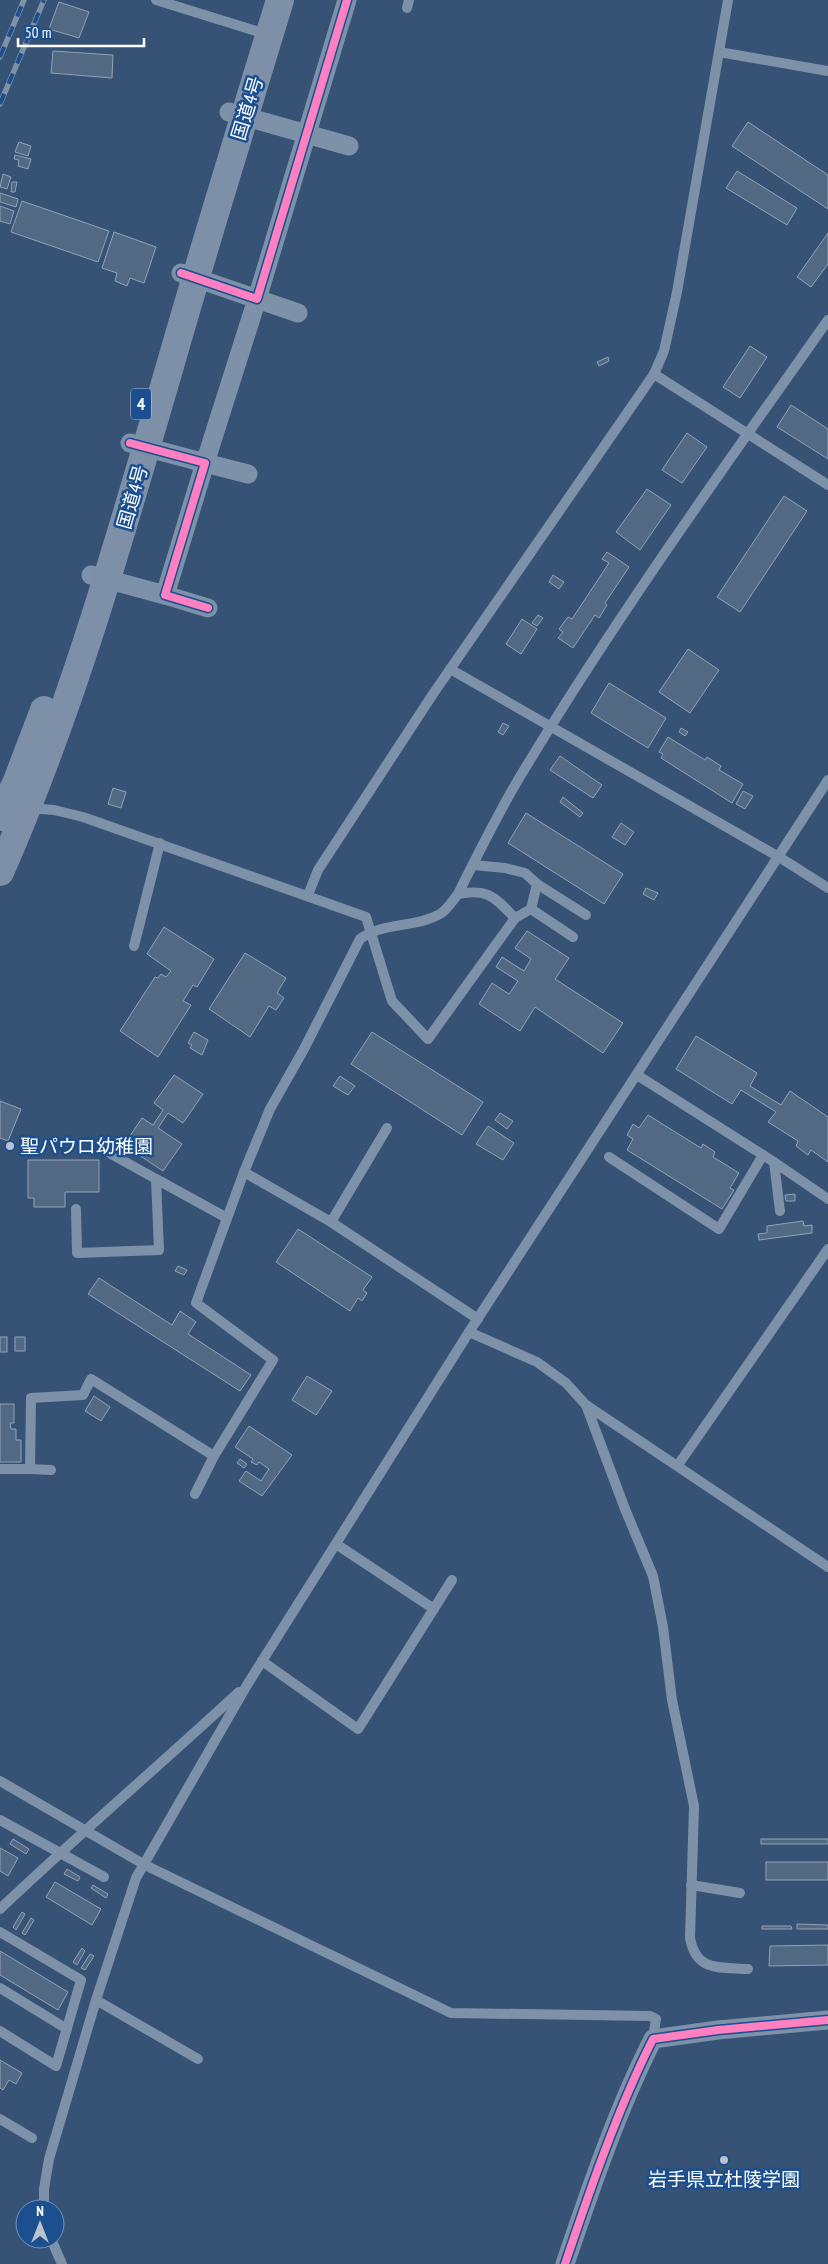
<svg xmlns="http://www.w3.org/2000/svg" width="828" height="2264" font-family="'PT Sans Narrow','Noto Sans JP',sans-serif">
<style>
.building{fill:#526984;stroke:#92a2b6}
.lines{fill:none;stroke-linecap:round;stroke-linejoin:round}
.service{stroke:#7d92a8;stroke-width:10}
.minor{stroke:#7d92a8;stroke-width:19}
.trunk{stroke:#7e90a7;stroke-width:28}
.rail-casing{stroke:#7e92a7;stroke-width:5.5}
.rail{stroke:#1b4f8f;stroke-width:4;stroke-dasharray:11;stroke-linecap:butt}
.cycleway-casing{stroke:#1b4f8f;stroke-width:11}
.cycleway{stroke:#ff80c0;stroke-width:8}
.poi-dot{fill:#b9c2ce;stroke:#1b4f8f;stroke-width:2}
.labels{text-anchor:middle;stroke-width:5;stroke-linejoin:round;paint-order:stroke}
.shield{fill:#1b4f8f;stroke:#bbcadd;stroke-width:1}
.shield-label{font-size:18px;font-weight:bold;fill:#fff}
.street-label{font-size:19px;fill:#fff;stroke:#1b4f8f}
.poi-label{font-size:19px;fill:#fff;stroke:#1b4f8f;text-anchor:start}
</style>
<rect width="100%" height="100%" fill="#365274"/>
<g class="building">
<polygon points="59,2 89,12 79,38 49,29"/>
<polygon points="53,51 113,55 112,78 51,73"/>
<polygon points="748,122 828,175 828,209 732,146"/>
<polygon points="19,142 31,146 28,156 15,152"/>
<polygon points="15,155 31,159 28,169 18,166 19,160 14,159"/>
<polygon points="737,171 797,208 787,225 726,188"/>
<polygon points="3,174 11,177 7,189 0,187"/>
<polygon points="12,182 17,182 15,192 11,192"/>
<polygon points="0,193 18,199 16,207 0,202"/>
<polygon points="22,201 109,231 98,262 11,232"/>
<polygon points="0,206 14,211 10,224 0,221"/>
<polygon points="114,232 156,247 144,283 130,278 127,286 115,281 117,273 102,268"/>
<polygon points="828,233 828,264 811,287 797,277"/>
<polygon points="750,346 767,357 740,398 723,387"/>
<polygon points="608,357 609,361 599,366 597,362"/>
<polygon points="791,405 828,429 828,459 777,427"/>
<polygon points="687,433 707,447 682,483 662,470"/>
<polygon points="647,489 671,505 640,550 616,532"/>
<polygon points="784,496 807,511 740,612 717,597"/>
<polygon points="607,552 629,567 605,603 607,605 599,618 595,615 573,648 558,638 563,632 559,629 568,617 572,619 609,563 602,559"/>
<polygon points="553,575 564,582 559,589 549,582"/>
<polygon points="538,615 543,618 537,626 532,623"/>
<polygon points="522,619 537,629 521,654 506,644"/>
<polygon points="688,649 719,670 690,713 659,692"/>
<polygon points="609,683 666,718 648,748 591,713"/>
<polygon points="503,723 509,726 503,735 498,732"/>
<polygon points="681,728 688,732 685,736 679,732"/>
<polygon points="668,737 705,760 707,757 721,766 719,770 743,784 732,803 661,758 663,754 659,752"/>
<polygon points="560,756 602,785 593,798 550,770"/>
<polygon points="113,788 126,792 121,808 108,804"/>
<polygon points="743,791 753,796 745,809 736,804"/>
<polygon points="563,797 583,813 580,817 560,802"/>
<polygon points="526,813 623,874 604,904 508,843"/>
<polygon points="621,823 634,832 625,845 612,837"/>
<polygon points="646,888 658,893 654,900 643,894"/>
<polygon points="164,927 214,959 197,987 193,985 183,1001 191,1005 158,1057 120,1031 155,977 158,978 161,974 166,977 171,971 147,954"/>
<polygon points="527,931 569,958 555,979 623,1023 603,1053 535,1007 520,1031 479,1004 492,983 509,994 518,981 496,967 502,957 524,971 531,959 515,948"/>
<polygon points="245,953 286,978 277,993 284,998 276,1010 269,1006 250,1037 209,1009"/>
<polygon points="194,1032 208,1040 202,1055 190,1048 192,1045 188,1043"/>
<polygon points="372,1032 483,1102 462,1135 351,1064"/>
<polygon points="696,1036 757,1073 750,1086 781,1105 790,1091 828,1117 828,1162 811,1150 808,1155 796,1146 798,1141 768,1122 776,1112 741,1090 732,1104 676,1069"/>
<polygon points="174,1075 203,1094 183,1123 168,1113 158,1128 182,1144 163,1171 124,1145 142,1118 153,1125 163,1110 154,1103"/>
<polygon points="340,1076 355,1086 348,1095 333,1086"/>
<polygon points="0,1101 21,1109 8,1141 0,1138"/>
<polygon points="500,1113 513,1121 507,1129 495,1120"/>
<polygon points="648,1115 701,1148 703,1144 715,1152 713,1157 739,1173 730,1188 734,1190 722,1209 627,1150 633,1139 627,1135 633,1124 639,1128"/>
<polygon points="488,1126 514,1143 503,1160 476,1144"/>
<polygon points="28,1160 99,1160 99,1192 65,1192 65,1207 34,1207 34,1198 28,1198"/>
<polygon points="795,1194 795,1201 786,1201 785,1195"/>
<polygon points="803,1221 804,1226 812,1225 812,1233 759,1240 758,1234 767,1233 767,1226"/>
<polygon points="298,1229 372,1277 363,1290 367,1293 362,1301 358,1298 350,1311 276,1262"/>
<polygon points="178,1266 187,1270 184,1275 175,1271"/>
<polygon points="99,1278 172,1325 180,1311 196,1322 188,1334 251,1375 240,1391 88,1294"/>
<rect x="0" y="1337" width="7" height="15"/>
<rect x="15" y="1337" width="10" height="14"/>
<polygon points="307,1376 332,1391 316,1415 292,1400"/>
<polygon points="94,1396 110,1407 101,1421 85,1411"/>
<polygon points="0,1404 14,1404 14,1423 10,1423 11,1429 16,1429 16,1440 21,1440 21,1462 0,1462"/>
<polygon points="249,1426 292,1455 262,1496 239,1481 246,1471 261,1481 269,1469 259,1462 257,1465 251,1462 253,1459 235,1447"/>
<polygon points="240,1459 247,1464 244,1468 237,1463"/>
<polygon points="13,1839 29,1849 26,1854 10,1844"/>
<rect x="761" y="1839" width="67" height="5"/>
<polygon points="0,1848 18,1858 8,1876 0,1871"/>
<rect x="766" y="1862" width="62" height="18"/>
<polygon points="67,1869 80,1877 78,1881 64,1874"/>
<polygon points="55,1882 101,1909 92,1925 46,1897"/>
<polygon points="93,1885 108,1894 106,1898 91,1888"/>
<polygon points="22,1912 25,1914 16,1930 13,1927"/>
<polygon points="31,1918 34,1920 25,1935 22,1933"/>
<polygon points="797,1924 828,1925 828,1929 797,1929"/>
<polygon points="762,1926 791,1926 792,1929 762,1929"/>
<polygon points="828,1945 828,1965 769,1966 770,1946"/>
<polygon points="82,1948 85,1951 77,1965 73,1962"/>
<polygon points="0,1951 68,1992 58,2010 0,1975"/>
<polygon points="90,1954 94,1956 85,1970 81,1968"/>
<polygon points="0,2060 22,2073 16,2084 9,2080 3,2090 0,2088"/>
</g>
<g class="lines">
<g class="service">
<polyline points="156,0 269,35"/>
<polyline points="407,8 409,0"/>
<polyline points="719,52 828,71"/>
<polyline points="654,374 828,485"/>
<polyline points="450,669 779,857 828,888"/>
<polyline points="28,808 54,810 83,817 366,917 392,1001 428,1039 515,918"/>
<polyline points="473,865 505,868 525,873 537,884 586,915"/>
<polyline points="537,884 531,909 573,937"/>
<polyline points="308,895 318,870 433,694 654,374 664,351 677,292 728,0"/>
<path d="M 531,909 L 515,918 C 495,898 489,888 458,894 C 477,856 496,817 518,780 C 612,623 722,470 828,320"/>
<polyline points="134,946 160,843"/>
<polyline points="637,1075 774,1162"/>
<path d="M 387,1128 L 331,1222 L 244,1172 L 270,1109 L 304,1049 L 360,939 C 382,922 415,928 440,914 C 447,910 453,900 458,894"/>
<polyline points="111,1154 156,1179"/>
<polyline points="609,1157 719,1229 763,1155"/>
<polyline points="76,1209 77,1253 159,1250 156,1179 227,1218"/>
<polyline points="780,1211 774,1162 828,1199"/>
<polyline points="331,1222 478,1319"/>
<polyline points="469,1332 537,1362 566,1383 586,1405 828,1567"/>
<path d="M 586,1405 L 625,1509 L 653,1576 L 663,1627 L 672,1700 L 694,1806 L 690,1938 C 696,1972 719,1967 748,1969"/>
<polyline points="678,1465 828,1249"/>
<polyline points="0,1469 30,1469 31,1398 83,1395 91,1379 214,1456"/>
<polyline points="30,1469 51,1470"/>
<polyline points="195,1494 214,1456 273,1360 196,1303 244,1172"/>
<polyline points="336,1544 434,1609"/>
<polyline points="262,1661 358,1729 452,1580"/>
<polyline points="0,1781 145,1865 451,2013 650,2016 656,2019 653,2039"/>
<polyline points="0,1820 104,1877"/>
<polyline points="691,1885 740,1893"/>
<path d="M 0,1909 C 78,1835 160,1765 239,1692"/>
<polyline points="0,1932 81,1980 56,2066 0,2031"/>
<polyline points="0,1988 67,2029"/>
<polyline points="96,2000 198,2059"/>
<polyline points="0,2119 32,2138"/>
<polyline points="44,2209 44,2189 49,2159 96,2000 136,1878 247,1685 469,1332 828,780"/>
<polyline points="51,2239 62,2264"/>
</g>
<g class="minor">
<polyline points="229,112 349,146"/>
<polyline points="181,273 257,299 347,0"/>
<polyline points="130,443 205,463 165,595 208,608"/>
<polyline points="248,474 205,463 257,299 298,313"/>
<polyline points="91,575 165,595"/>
<path d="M 565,2264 C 590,2190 618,2108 653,2039 L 718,2030 L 828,2020"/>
</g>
<g class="trunk">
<polyline points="0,817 17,781 44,710"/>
<path d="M 0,872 C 72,709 120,537 170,366 C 205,243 243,122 280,0"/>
</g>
<g class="rail-casing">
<g id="rail">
<polyline points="0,57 24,0"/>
<polyline points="0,104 44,0"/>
</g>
</g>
<use href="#rail" class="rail"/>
<g class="cycleway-casing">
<g id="cycleway">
<polyline points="181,273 257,299 347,0"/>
<polyline points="130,443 205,463 165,595 208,608"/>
<path d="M 565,2264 C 590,2190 618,2108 653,2039 L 718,2030 L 828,2020"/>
</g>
</g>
<use href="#cycleway" class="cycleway"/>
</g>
<g class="poi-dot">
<circle cx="10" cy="1146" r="5"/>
<circle cx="724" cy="2160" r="5"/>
</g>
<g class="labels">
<rect class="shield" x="131" y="388.5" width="20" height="31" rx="4"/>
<g class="shield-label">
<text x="141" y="410">4</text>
</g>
<g class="street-label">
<text transform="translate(247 108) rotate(-73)" y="7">国道4号</text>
<text transform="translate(132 497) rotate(-74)" y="7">国道4号</text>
</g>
<g class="poi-label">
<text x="20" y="1153">聖パウロ幼稚園</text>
<text x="724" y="2186" text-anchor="middle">岩手県立杜陵学園</text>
</g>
</g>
<g transform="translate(40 2224)"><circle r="24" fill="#1b4f8f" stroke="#7695bc"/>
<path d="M0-4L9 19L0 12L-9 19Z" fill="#b9c2ce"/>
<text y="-8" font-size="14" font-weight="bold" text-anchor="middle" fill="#ffffff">N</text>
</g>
<path d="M18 38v8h126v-8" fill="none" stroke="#ffffff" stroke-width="2.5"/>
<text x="25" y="38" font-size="15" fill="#ffffff" stroke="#1b4f8f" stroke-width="4" paint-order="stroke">50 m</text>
</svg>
